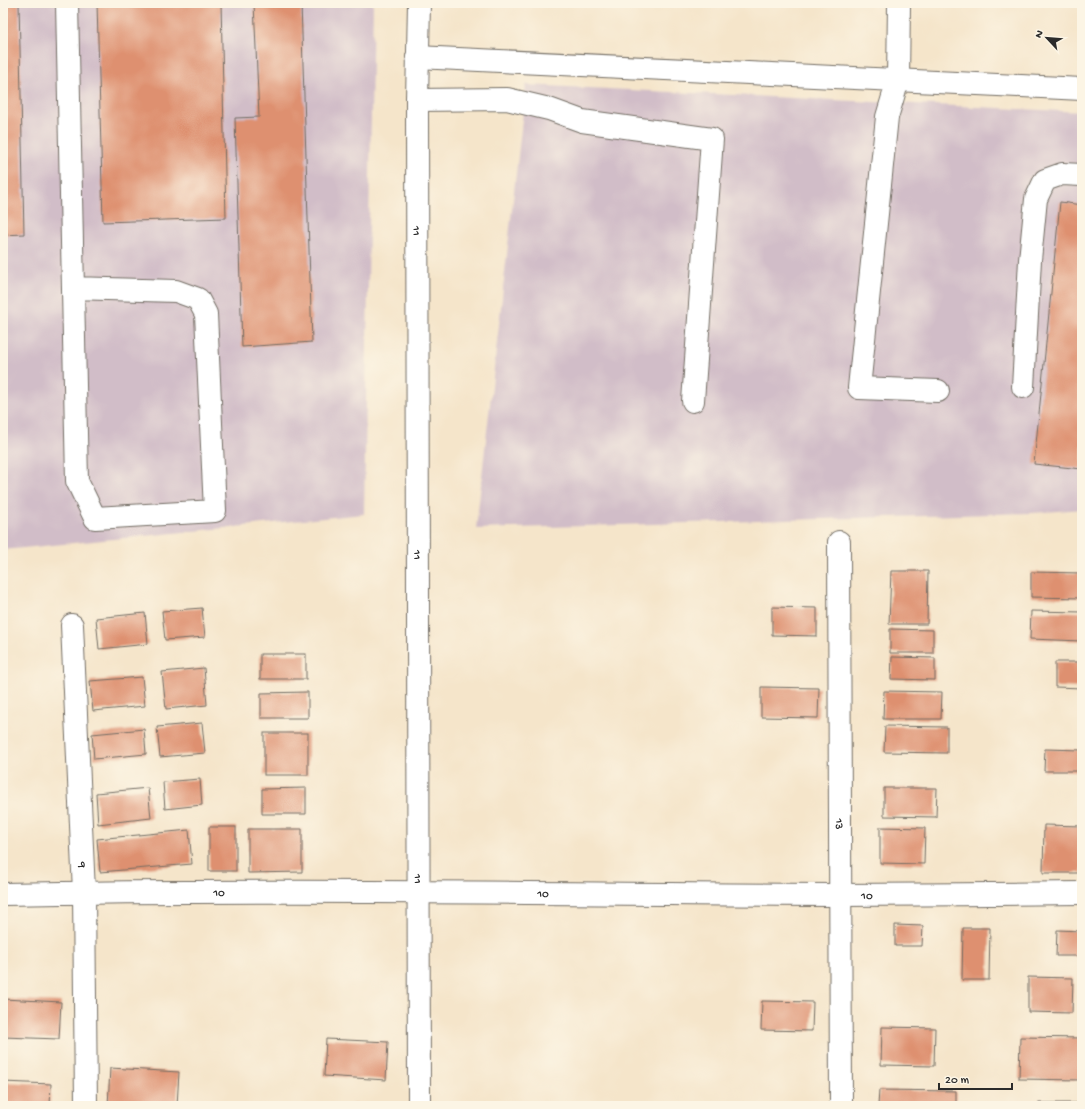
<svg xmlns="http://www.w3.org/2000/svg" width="1085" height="1109" font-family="'Gochi Hand',sans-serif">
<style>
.industrial{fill:#d1bdc8}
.building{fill:#de9070}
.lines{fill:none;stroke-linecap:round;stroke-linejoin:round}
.minor-casing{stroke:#726c63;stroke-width:24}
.minor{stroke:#fff;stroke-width:22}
.labels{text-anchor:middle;stroke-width:3;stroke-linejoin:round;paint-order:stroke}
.street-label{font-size:12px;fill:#2b2b2b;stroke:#fcf5e5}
</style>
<rect width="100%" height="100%" fill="#fcf5e5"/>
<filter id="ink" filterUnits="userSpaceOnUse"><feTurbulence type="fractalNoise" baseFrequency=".025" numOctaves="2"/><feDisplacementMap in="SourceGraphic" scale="8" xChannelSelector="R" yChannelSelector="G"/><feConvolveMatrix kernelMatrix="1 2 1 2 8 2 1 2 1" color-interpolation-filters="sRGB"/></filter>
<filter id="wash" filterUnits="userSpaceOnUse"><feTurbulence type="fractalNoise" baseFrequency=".012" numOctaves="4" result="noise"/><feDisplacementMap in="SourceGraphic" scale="16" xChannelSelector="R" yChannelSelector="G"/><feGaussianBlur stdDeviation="0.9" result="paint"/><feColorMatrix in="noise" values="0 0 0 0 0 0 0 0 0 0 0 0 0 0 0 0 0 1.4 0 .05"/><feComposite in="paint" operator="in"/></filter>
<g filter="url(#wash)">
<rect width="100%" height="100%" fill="#f5e5ca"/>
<g class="industrial">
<polygon points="3,3 373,3 364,514 3,550"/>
<polygon points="526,85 1082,112 1082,509 1033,513 476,529"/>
</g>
<g id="blocks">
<g class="building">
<polygon points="3,3 19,3 24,234 3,235"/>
<polygon points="97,3 221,3 226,218 103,222"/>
<polygon points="254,3 301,3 312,342 242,347 235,118 259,117"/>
<polygon points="1060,202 1082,205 1082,469 1034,464"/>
<polygon points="891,571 928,571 927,624 889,624"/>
<polygon points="1031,572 1082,573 1082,598 1031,597"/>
<polygon points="772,607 817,608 817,636 772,635"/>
<polygon points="202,608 205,637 165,640 162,611"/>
<polygon points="1031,611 1082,612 1082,641 1030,639"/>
<polygon points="145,613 148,644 99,649 96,618"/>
<polygon points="890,629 933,630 933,653 890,653"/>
<rect x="260" y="654" width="46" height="25"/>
<polygon points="892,657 935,658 935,680 891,679"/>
<polygon points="1055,662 1082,662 1082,688 1055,687"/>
<polygon points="204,668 207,705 166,709 162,672"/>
<polygon points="142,677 145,706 93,711 90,681"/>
<polygon points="761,687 819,688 818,718 761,717"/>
<polygon points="884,691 942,692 941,719 883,719"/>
<polygon points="308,692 308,718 261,718 261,693"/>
<polygon points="202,723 205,753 160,757 157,727"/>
<polygon points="885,726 947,727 947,753 884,752"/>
<polygon points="144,729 146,754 94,759 92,734"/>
<rect x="264" y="733" width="44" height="42"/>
<polygon points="1045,749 1082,750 1082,771 1044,771"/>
<polygon points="200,779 202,805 165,809 163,782"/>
<polygon points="148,788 151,818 98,824 96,793"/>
<polygon points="306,788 306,814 262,814 262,789"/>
<polygon points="884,788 937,788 936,817 884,816"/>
<polygon points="1044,825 1082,826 1082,873 1043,873"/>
<rect x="209" y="827" width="27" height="44"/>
<polygon points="880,827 925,828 924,864 880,863"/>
<polygon points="248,829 302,829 302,872 248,873"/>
<polygon points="189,830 192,864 100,872 97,839"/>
<polygon points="895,925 923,926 922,946 895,946"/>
<polygon points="963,928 990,928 989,980 962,980"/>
<polygon points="1057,930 1082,931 1082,956 1056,956"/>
<polygon points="1028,977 1073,978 1072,1013 1028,1012"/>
<polygon points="3,999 61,1002 59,1039 3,1037"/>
<polygon points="762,1001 813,1002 812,1031 761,1030"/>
<polygon points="882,1027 935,1028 934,1066 881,1065"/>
<polygon points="1020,1037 1082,1038 1082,1080 1019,1079"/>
<polygon points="326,1039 388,1042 386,1080 324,1076"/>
<polygon points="110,1068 179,1072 177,1106 108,1106"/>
<polygon points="3,1082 51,1084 50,1106 3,1106"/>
<polygon points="879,1090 956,1091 956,1106 878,1106"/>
<rect x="1039" y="1103" width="43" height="3"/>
<polygon points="353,1104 376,1105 376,1106 353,1106"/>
</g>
</g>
</g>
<g filter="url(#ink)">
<use href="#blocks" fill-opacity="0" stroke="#726c63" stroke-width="1"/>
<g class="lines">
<g class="minor-casing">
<g id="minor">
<polyline points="67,3 77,481 95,518 215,511 206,314 198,299 176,291 73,288"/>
<path id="s1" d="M 419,3 L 417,100 L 419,1106"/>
<polyline points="899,3 898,80 887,117 859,388 938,391"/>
<polyline points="417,57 1082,89"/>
<polyline points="417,100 507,99 549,109 582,121 712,139 693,401"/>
<polyline points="1023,387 1030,260 1036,199 1045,180 1062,174 1082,175"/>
<path id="s2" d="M 839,542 L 841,1106"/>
<path id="s3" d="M 72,625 L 84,892 L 86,1106"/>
<path id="s4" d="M 3,894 C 281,889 560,894 838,895 C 919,895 1001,894 1082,893"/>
</g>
</g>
<use href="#minor" class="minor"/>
</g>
</g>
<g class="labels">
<g class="street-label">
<text dy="4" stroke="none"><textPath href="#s1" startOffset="228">11</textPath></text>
<text dy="4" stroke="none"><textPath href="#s1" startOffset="552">11</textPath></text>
<text dy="4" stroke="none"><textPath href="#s2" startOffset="282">13</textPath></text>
<text dy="4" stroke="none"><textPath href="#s3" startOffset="240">9</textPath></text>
<text dy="4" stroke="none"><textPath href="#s1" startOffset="876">11</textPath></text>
<text dy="4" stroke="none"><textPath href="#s4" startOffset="216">10</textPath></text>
<text dy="4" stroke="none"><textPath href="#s4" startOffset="540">10</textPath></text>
<text dy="4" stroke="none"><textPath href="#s4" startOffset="864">10</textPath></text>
</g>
</g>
<rect width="1085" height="1109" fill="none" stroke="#fcf5e5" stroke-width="16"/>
<g transform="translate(1047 38) rotate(296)" stroke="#fcf5e5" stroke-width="3" paint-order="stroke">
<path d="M0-3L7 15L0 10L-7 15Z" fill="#2b2b2b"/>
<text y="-6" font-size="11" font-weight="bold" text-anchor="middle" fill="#2b2b2b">N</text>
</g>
<path d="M939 1083v6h73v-6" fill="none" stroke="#2b2b2b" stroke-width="2"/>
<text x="945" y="1083" font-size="12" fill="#2b2b2b" stroke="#fcf5e5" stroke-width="3" paint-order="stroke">20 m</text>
</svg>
